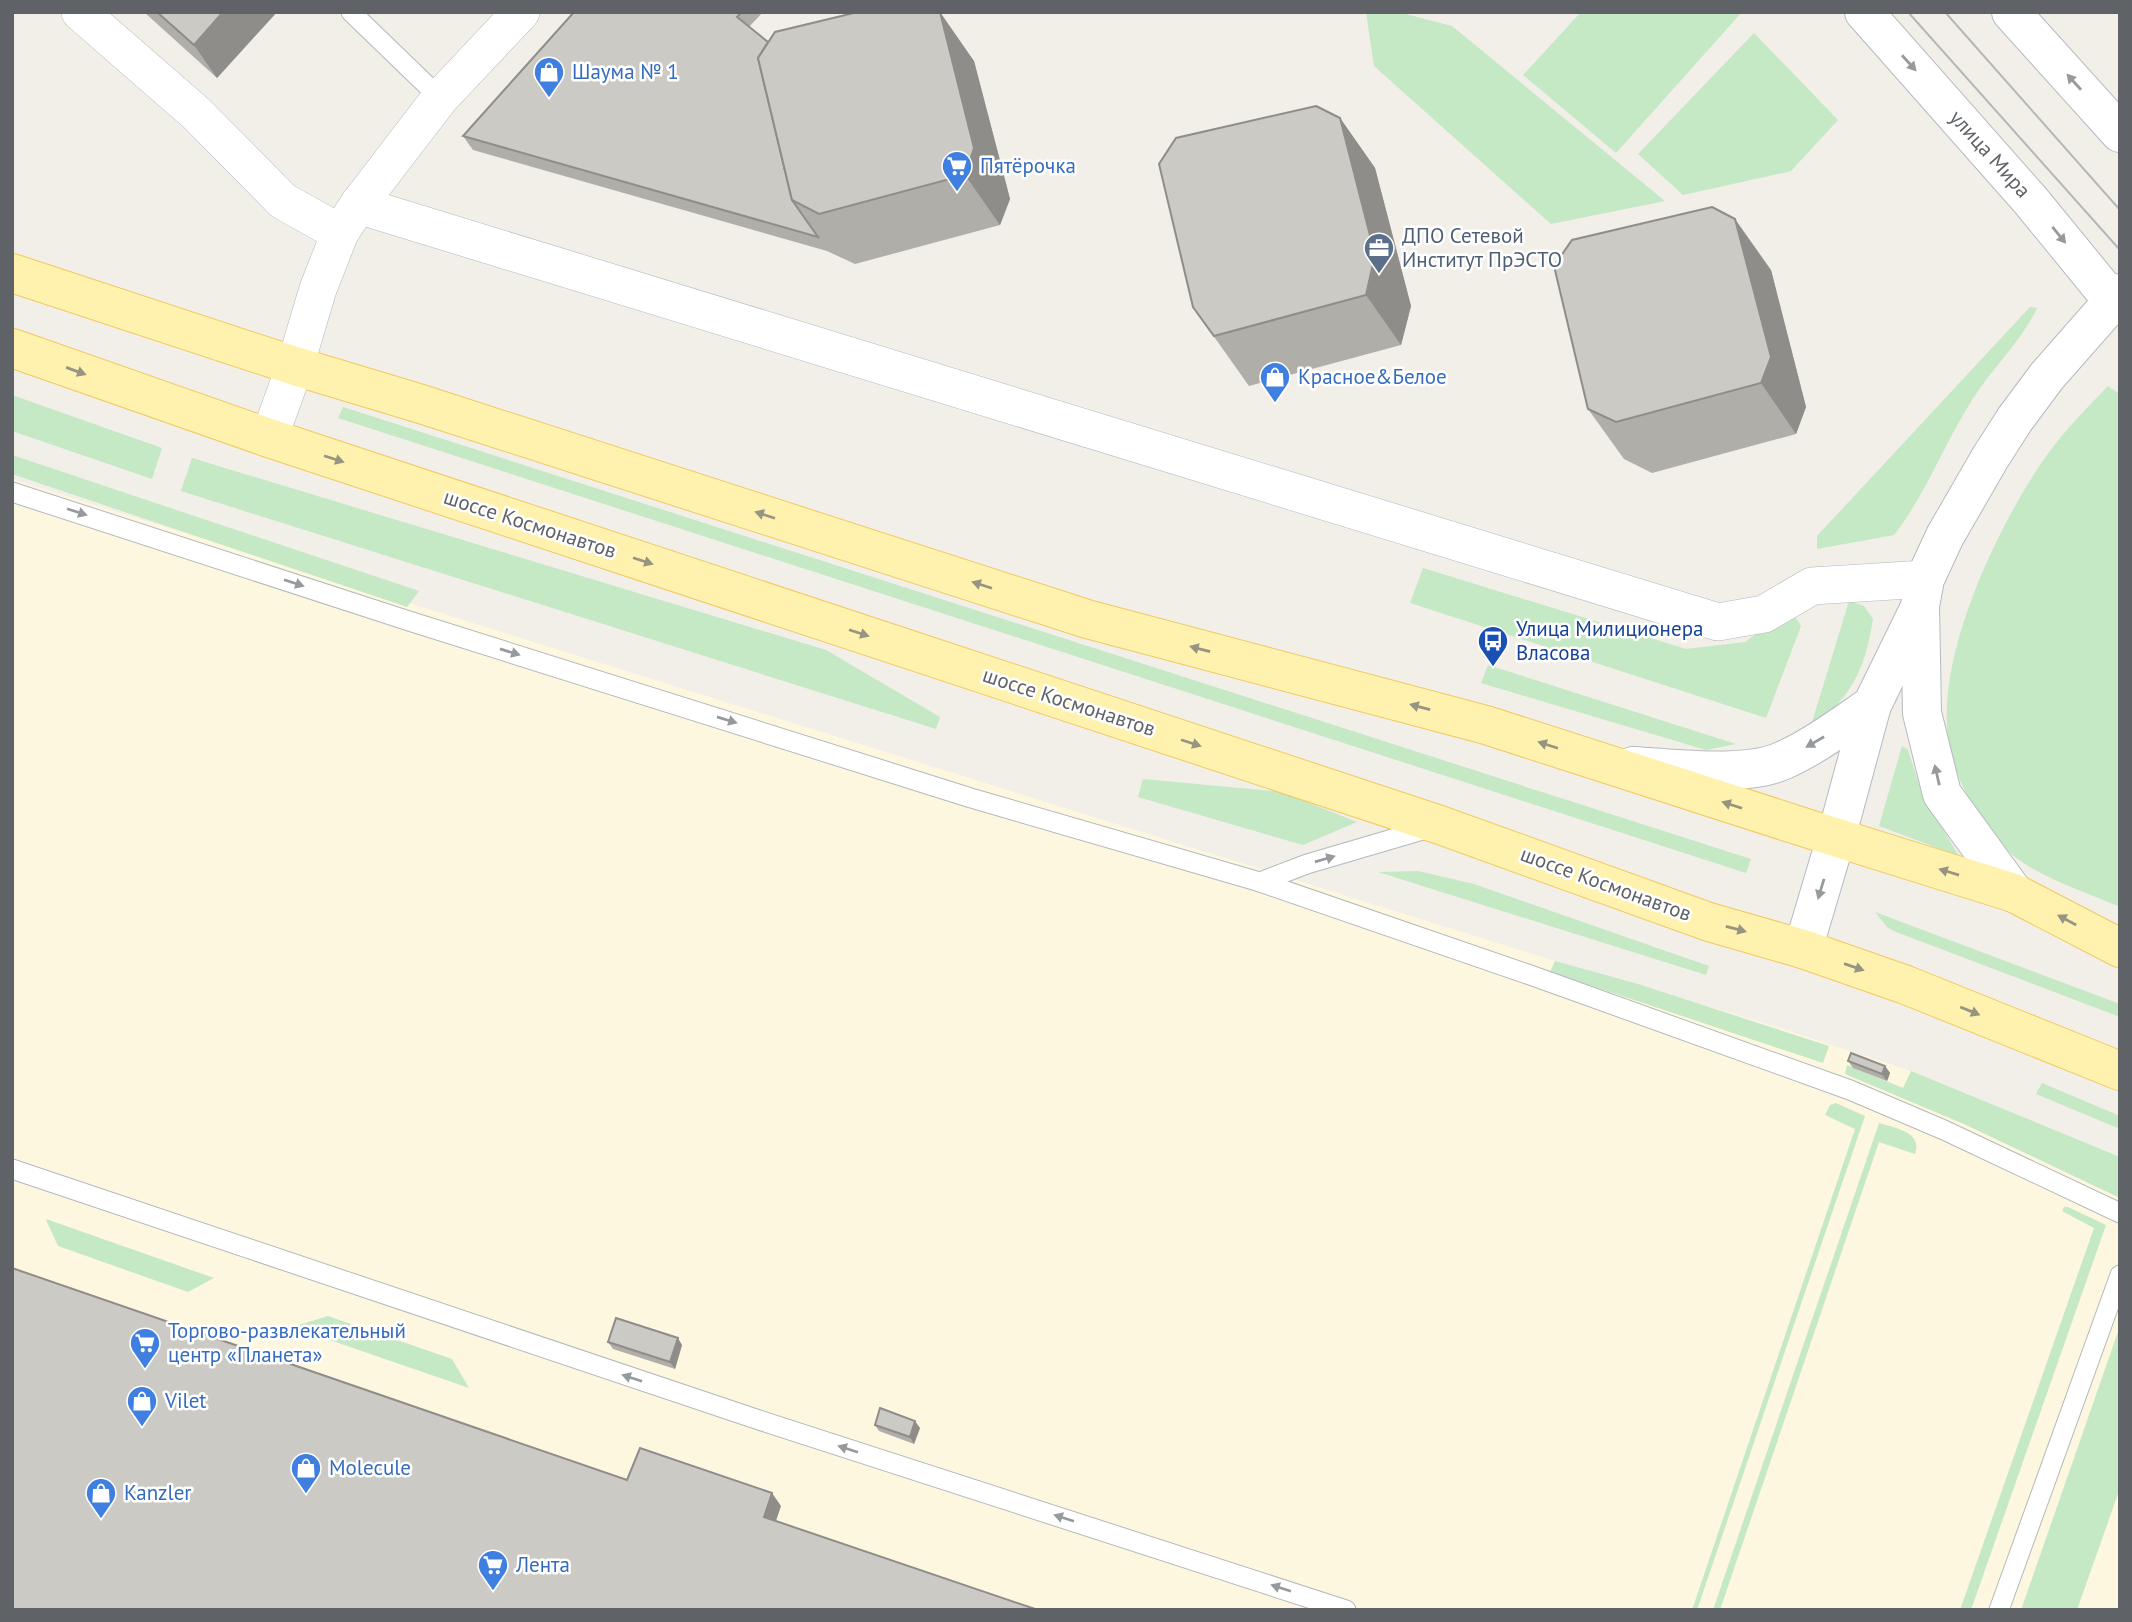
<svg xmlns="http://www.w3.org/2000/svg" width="2132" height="1622" font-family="'PT Sans',sans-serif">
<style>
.commercial{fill:#fef7e0}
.green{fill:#c5e8c5}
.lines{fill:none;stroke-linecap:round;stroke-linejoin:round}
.lane-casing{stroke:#b5b8bc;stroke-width:21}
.street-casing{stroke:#b5b8bc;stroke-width:38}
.secondary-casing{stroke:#b6babf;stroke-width:40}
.primary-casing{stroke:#f2c960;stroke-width:40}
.lane{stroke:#fff;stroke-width:19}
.street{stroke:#fff;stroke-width:37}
.secondary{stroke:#fff;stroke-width:38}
.primary{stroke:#fff2af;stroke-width:38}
.tram{stroke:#b6b7b8;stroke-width:2}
.wall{fill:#afaea9}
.shaded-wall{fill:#8f8d8a}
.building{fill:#cccac5;stroke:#8f8d8a;stroke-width:2}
.oneway{fill:#979a9d}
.oneway2{fill:#979581}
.labels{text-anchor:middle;stroke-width:5;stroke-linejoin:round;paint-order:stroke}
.shop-label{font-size:21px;fill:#366cbe;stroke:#fff;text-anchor:start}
.street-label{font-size:21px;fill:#5f6368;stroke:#fff}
.service-label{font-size:21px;fill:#4e5e75;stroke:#fff;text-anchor:start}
.transit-label{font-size:21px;fill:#164399;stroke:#fff;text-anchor:start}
</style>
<rect width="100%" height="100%" fill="#f1efe8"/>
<polygon class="commercial" points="12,479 1555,961 1764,1023 1911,1071 2120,1157 2120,1610 12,1610"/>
<g class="green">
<polygon points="1366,12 1398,12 1452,26 1665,201 1551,224 1374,66"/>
<polygon points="1581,12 1742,12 1616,153 1523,75"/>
<polygon points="1754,33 1838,120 1791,171 1683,195 1638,154"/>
<path d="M 2030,307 L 2037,308 C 2021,342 1992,368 1972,400 C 1944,444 1926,494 1894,535 L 1817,549 L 1817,536 Z"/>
<path d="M 2108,386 L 2120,394 L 2120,907 C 2080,889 2028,875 1999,842 C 1973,814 1949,766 1947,728 C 1942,644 1996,531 2042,462 C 2061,434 2085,410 2108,386 Z"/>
<polygon points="12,395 162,448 152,479 12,431"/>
<polygon points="343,407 1751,859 1746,873 338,418"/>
<polygon points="12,455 419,591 407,607 12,474"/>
<polygon points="192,458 826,650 940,717 936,729 181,491"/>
<polygon points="1423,568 1686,649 1745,642 1790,609 1801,626 1766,718 1410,603"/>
<path d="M 1849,601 L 1864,606 L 1873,619 C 1864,675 1850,696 1809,732 Z"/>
<polygon points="1488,665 1736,744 1706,750 1481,683"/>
<polygon points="1902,746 1908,750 1923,797 1959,856 1879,826"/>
<polygon points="1143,779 1282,792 1357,822 1303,845 1138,797"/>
<polygon points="1418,871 1474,884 1709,966 1706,975 1378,872"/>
<polygon points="1875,912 2120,1004 2120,1017 1896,932 1888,928"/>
<polygon points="1555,961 1638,984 1829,1046 1823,1063 1550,972"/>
<polygon points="1847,1065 1903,1088 1911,1071 2120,1157 2120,1198 1966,1125 1845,1074"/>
<polygon points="2042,1083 2120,1116 2120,1129 2036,1094"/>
<polygon points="1836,1103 1865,1116 1697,1610 1692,1610 1855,1129 1825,1115 1830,1105"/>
<path d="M 1879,1123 C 1895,1128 1923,1132 1915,1154 L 1879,1142 L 1720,1610 L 1713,1610 Z"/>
<polygon points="2064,1207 2068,1207 2106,1225 1971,1610 1960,1610 2094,1228 2062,1211"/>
<polygon points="46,1220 46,1219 214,1278 188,1292 58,1246"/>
<polygon points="328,1316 452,1359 469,1388 292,1327"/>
<polygon points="2120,1326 2120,1488 2077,1610 2021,1610"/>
</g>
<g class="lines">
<g class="lane-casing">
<g id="lane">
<polyline points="351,12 440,98"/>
<polyline points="12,492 409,621 971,798 1260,882 1533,976 1850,1090 1944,1130 2120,1213"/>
<polyline points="1260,882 1307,864 1433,827"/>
<polyline points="12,1169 756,1419 1346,1610"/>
<polyline points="1999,1610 2120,1275"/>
</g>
</g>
<g class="street-casing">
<g id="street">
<polyline points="80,12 197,114 283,201 340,233"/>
<polyline points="358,205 1718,622 1764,614 1812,586 1925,579"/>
<polyline points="269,438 295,366 318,289 340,233 358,205 440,98 521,12"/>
</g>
</g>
<g class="secondary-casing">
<g id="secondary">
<polyline points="1864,12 2031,201 2112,300"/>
<polyline points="2011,12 2120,133"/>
<path d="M 1633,766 C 1675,768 1746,778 1784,760 C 1815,746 1844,724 1872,705"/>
<polyline points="2014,893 1942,794 1922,713 1920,606 1925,579 1945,536 1990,458 2015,419 2047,376 2120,293"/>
<polyline points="1803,949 1836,838 1872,705 1918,611"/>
</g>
</g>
<g class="primary-casing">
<g id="primary">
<polyline points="12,273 295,366 421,404 1087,619 1486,725 1806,828 2014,893 2120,948"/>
<polyline points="12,348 269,438 1440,825 1709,922 1803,949 1906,985 2120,1071"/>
</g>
</g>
<use href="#lane" class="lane"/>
<use href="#street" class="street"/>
<use href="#secondary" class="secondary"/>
<use href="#primary" class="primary"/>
<g class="tram">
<polyline points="1908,12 2120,250"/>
<polyline points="1945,12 2120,210"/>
</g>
</g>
<g class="wall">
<polygon points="144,12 277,12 217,78"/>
<polygon points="574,12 763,12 749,27 768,42 974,61 1010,199 1000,225 855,264 827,251 473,150 463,136"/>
<polygon points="1340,118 1375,168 1411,306 1401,345 1249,386 1193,307"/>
<polygon points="1771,270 1806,407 1796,434 1652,473 1624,459 1588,409"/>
<polygon points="1848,1061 1885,1066 1890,1073 1887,1081 1853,1068"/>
<polygon points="608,1342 682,1345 675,1369 613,1349"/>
<polygon points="875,1425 920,1428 914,1444 879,1431"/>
</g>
<g class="shaded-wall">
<polygon points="223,12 277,12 217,78 194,45"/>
<polygon points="940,12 974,61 1010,199 1000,225 965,175"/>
<polygon points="1340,118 1375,168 1411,306 1401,345 1366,295"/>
<polygon points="1735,219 1771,270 1806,407 1796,434 1761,383"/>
<polygon points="1885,1066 1890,1073 1887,1081 1882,1074"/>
<polygon points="678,1338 682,1345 675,1369 670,1362"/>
<polygon points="915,1421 920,1428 914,1444 910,1437"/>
<polygon points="772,1493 781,1506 773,1530 764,1517"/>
</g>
<g class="building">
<polygon points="157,12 223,12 194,45"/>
<polygon points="574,12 742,12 737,17 768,42 758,58 792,200 818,237 463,136"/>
<polygon points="858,12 940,12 974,148 965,175 819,214 792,200 758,58 775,32"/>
<polygon points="1316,106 1340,118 1375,255 1366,295 1214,336 1193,307 1159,164 1176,138"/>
<polygon points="1712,207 1735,219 1771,357 1761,383 1616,422 1588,409 1554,266 1572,240"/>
<polygon points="1851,1053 1885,1066 1882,1074 1848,1061"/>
<polygon points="12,1268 627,1480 640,1448 772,1493 764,1517 1038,1610 12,1610"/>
<polygon points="616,1318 678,1338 670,1362 608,1342"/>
<polygon points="880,1408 915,1421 910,1437 875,1425"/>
</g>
<defs><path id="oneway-solid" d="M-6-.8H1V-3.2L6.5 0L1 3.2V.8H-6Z" transform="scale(1.75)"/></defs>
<g class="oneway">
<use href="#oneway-solid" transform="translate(1909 63) rotate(48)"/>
<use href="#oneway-solid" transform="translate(2074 82) rotate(-132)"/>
<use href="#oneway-solid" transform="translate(2059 235) rotate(51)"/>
<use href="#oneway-solid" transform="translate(77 512) rotate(18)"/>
<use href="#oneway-solid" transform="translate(294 583) rotate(18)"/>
<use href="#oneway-solid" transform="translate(510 652) rotate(17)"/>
<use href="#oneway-solid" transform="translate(727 720) rotate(17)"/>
<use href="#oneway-solid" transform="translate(1815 742) rotate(150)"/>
<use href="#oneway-solid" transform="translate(1937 775) rotate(-103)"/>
<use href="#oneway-solid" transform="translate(1325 859) rotate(-16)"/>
<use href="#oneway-solid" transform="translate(1821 889) rotate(107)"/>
<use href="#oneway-solid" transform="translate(632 1378) rotate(-162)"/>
<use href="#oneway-solid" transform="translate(848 1449) rotate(-162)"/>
<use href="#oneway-solid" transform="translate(1064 1518) rotate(-162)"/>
<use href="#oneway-solid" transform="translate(1281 1588) rotate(-162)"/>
</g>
<g class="oneway2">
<use href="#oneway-solid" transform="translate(76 371) rotate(20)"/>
<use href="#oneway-solid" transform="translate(334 459) rotate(18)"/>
<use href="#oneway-solid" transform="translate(765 515) rotate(-162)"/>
<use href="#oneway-solid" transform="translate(643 561) rotate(18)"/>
<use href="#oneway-solid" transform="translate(982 585) rotate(-162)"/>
<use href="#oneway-solid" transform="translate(859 633) rotate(18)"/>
<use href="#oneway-solid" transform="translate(1200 649) rotate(-165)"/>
<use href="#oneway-solid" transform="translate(1420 707) rotate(-165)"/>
<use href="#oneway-solid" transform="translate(1191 743) rotate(18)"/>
<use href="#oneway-solid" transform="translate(1548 745) rotate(-162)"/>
<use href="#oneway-solid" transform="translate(1732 805) rotate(-162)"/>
<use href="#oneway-solid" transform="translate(1949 872) rotate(-163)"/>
<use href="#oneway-solid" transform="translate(2067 920) rotate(-152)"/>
<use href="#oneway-solid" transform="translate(1736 929) rotate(15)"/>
<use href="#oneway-solid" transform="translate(1854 967) rotate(19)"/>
<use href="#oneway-solid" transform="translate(1970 1011) rotate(22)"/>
</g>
<defs>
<g id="shop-pin" transform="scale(1.575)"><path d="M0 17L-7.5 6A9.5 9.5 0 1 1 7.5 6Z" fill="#3f7fe0" stroke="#fff"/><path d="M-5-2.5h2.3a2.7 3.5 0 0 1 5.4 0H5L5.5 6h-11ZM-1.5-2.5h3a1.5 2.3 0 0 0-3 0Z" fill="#fff"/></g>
<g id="supermarket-pin" transform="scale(1.575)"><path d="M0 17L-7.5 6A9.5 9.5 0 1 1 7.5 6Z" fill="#3f7fe0" stroke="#fff"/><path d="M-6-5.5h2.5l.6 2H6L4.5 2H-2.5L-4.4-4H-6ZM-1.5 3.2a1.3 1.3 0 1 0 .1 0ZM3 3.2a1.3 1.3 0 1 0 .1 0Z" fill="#fff"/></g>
<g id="office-pin" transform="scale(1.575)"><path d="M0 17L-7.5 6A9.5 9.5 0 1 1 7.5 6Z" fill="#5c6f8a" stroke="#fff"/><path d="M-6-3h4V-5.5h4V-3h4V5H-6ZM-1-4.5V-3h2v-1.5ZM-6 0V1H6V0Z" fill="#fff"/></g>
<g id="bus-pin" transform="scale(1.575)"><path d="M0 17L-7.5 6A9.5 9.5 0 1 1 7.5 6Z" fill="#1a4fb4" stroke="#fff"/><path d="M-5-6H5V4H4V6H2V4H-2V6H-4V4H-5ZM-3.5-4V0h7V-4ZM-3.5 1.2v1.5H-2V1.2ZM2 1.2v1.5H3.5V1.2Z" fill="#fff"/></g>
</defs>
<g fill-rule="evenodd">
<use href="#shop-pin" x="549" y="72"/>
<use href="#supermarket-pin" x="957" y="166"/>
<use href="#office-pin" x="1379" y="248"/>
<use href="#shop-pin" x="1275" y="377"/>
<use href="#bus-pin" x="1493" y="641"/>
<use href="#supermarket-pin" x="145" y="1343"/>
<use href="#shop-pin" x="142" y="1401"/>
<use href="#shop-pin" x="306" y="1468"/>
<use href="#shop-pin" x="101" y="1493"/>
<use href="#supermarket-pin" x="493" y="1565"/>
</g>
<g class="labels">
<g class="shop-label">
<text x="572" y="79">Шаума № 1</text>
<text x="980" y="173">Пятёрочка</text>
<text x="1298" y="384">Красное&amp;Белое</text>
<text x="168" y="1338">Торгово-развлекательный<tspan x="168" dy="24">центр «Планета»</tspan></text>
<text x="165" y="1408">Vilet</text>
<text x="329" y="1475">Molecule</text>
<text x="124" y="1500">Kanzler</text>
<text x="516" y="1572">Лента</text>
</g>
<g class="street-label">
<text transform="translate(1990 154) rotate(48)" y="7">улица Мира</text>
<text transform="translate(530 524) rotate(18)" y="7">шоссе Космонавтов</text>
<text transform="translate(1069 702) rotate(18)" y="7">шоссе Космонавтов</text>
<text transform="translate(1606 884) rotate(20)" y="7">шоссе Космонавтов</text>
</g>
<g class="service-label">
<text x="1402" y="243">ДПО Сетевой<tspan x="1402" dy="24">Институт ПрЭСТО</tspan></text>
</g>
<g class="transit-label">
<text x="1516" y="636">Улица Милиционера<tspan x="1516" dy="24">Власова</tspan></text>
</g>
</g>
<rect width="2132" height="1622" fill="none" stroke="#5f6368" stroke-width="28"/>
</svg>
